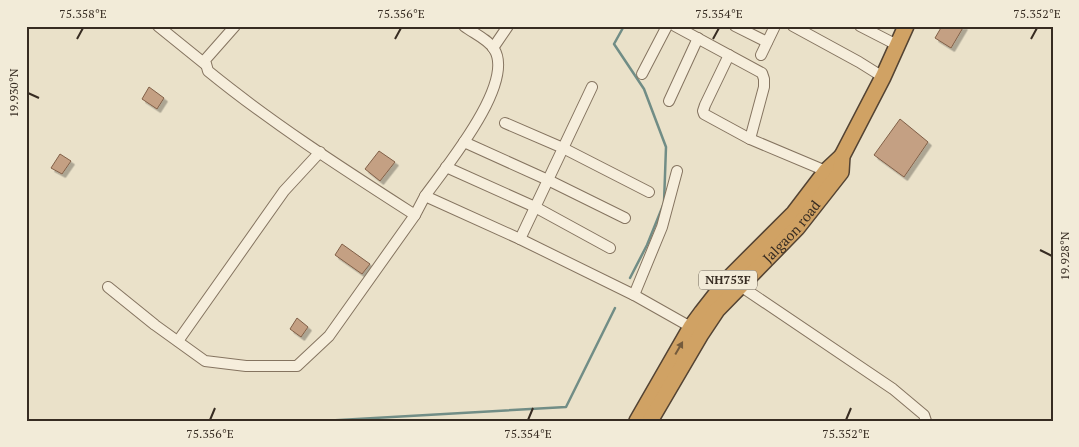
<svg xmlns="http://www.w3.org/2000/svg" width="1079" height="447" font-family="'PT Serif',serif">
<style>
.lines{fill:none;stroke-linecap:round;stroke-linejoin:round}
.stream{stroke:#718d86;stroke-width:2.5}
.building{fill:#c4a083;stroke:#816048;filter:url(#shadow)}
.minor-casing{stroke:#857460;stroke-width:12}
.highway-casing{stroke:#534333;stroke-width:18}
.minor{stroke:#f6eedc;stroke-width:10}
.highway{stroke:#d0a264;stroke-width:15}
.oneway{fill:#745b3c}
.ticks{fill:none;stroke:#372c22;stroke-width:2}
.labels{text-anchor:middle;stroke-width:4.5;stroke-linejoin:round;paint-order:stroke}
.shield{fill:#f2ebd8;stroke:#6f6559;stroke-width:1}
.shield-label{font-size:12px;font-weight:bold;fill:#372c22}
.street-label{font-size:14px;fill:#372c22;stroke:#f2ebd8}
.neatline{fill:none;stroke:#372c22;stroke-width:2}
.ticks-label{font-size:12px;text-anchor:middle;fill:#372c22}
</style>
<defs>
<filter id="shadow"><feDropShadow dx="3.5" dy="3.5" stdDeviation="0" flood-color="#0004"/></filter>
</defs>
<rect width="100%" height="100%" fill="#eae1c9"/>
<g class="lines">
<g class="stream">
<polyline points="624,26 614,44 644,89 666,147 664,203 647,245 630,278"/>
<polyline points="322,421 566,407 615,308"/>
</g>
</g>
<g class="building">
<polygon points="942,26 964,26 951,48 935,38"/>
<polygon points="149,87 164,98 157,109 142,99"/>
<polygon points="900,119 928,142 904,177 874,155"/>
<polygon points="379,151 395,162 380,181 365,169"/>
<polygon points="60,154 71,161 62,174 51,168"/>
<polygon points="342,244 370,264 362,274 335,255"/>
<polygon points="297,318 308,327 301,337 290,329"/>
</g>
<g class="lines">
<g class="minor-casing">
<g id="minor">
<polyline points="158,26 205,64"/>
<path d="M 235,26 L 205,60 L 208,71 C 273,124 345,170 415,215"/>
<polyline points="675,26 762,73 764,79 764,87 750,139"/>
<polyline points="735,26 767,42"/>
<polyline points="793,26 859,62 883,77"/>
<polyline points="860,26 897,45"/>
<polyline points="493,48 508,26"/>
<polyline points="729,55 705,105 703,111 704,114 750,139 826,171"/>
<polyline points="761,55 775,26"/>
<polyline points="642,74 667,26"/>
<polyline points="592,87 520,239 634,295 696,330"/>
<polyline points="669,101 698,38"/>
<polyline points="505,123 563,148 649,192"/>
<polyline points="464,142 548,180 625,218"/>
<polyline points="446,167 535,207 610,248"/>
<path d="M 425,196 C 445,168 516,83 494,49 C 488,39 473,33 464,26"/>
<polyline points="736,283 893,389 924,415 926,421"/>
<polyline points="108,287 155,325 205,361 246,366 297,366 329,336 415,215 425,196 520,239"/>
<polyline points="634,295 662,227 677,171"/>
<polyline points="178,341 284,191 320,152"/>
</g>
</g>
<g class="highway-casing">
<g id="highway">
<polyline points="637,421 691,327 702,312 727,280 794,213 826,171 842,156"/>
<path id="s1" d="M 650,421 L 701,334 L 717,310 L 797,228 L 841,172 L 842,156 L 883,77 L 906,26"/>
</g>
</g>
<use href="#minor" class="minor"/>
<use href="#highway" class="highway"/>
</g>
<defs><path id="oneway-solid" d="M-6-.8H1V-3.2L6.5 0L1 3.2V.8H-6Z" transform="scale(1.25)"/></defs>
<use class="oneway" href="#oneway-solid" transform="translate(679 348) rotate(-60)"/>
<path class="ticks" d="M 77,39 L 83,28M 395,39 L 401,28M 713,39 L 719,28M 1031,39 L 1037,28M 28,93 L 39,98M 1040,250 L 1052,256M 210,420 L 215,408M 528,420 L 533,408M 846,420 L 851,408"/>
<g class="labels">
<rect class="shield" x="699" y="270.5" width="58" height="19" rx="4"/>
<g class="shield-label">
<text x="728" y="284">NH753F</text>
</g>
<g class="street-label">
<text dy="5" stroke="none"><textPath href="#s1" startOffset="238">Jalgaon road</textPath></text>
</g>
</g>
<rect width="1079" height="447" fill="none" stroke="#f2ebd8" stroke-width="55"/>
<rect x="28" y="28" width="1024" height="392" class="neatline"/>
<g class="ticks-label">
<text x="83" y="18">75.358°E</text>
<text x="401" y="18">75.356°E</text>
<text x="719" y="18">75.354°E</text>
<text x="1037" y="18">75.352°E</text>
<text transform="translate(14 93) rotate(-90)" y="4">19.930°N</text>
<text transform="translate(1065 256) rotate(-90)" y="4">19.928°N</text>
<text x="210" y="438">75.356°E</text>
<text x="528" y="438">75.354°E</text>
<text x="846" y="438">75.352°E</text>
</g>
</svg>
